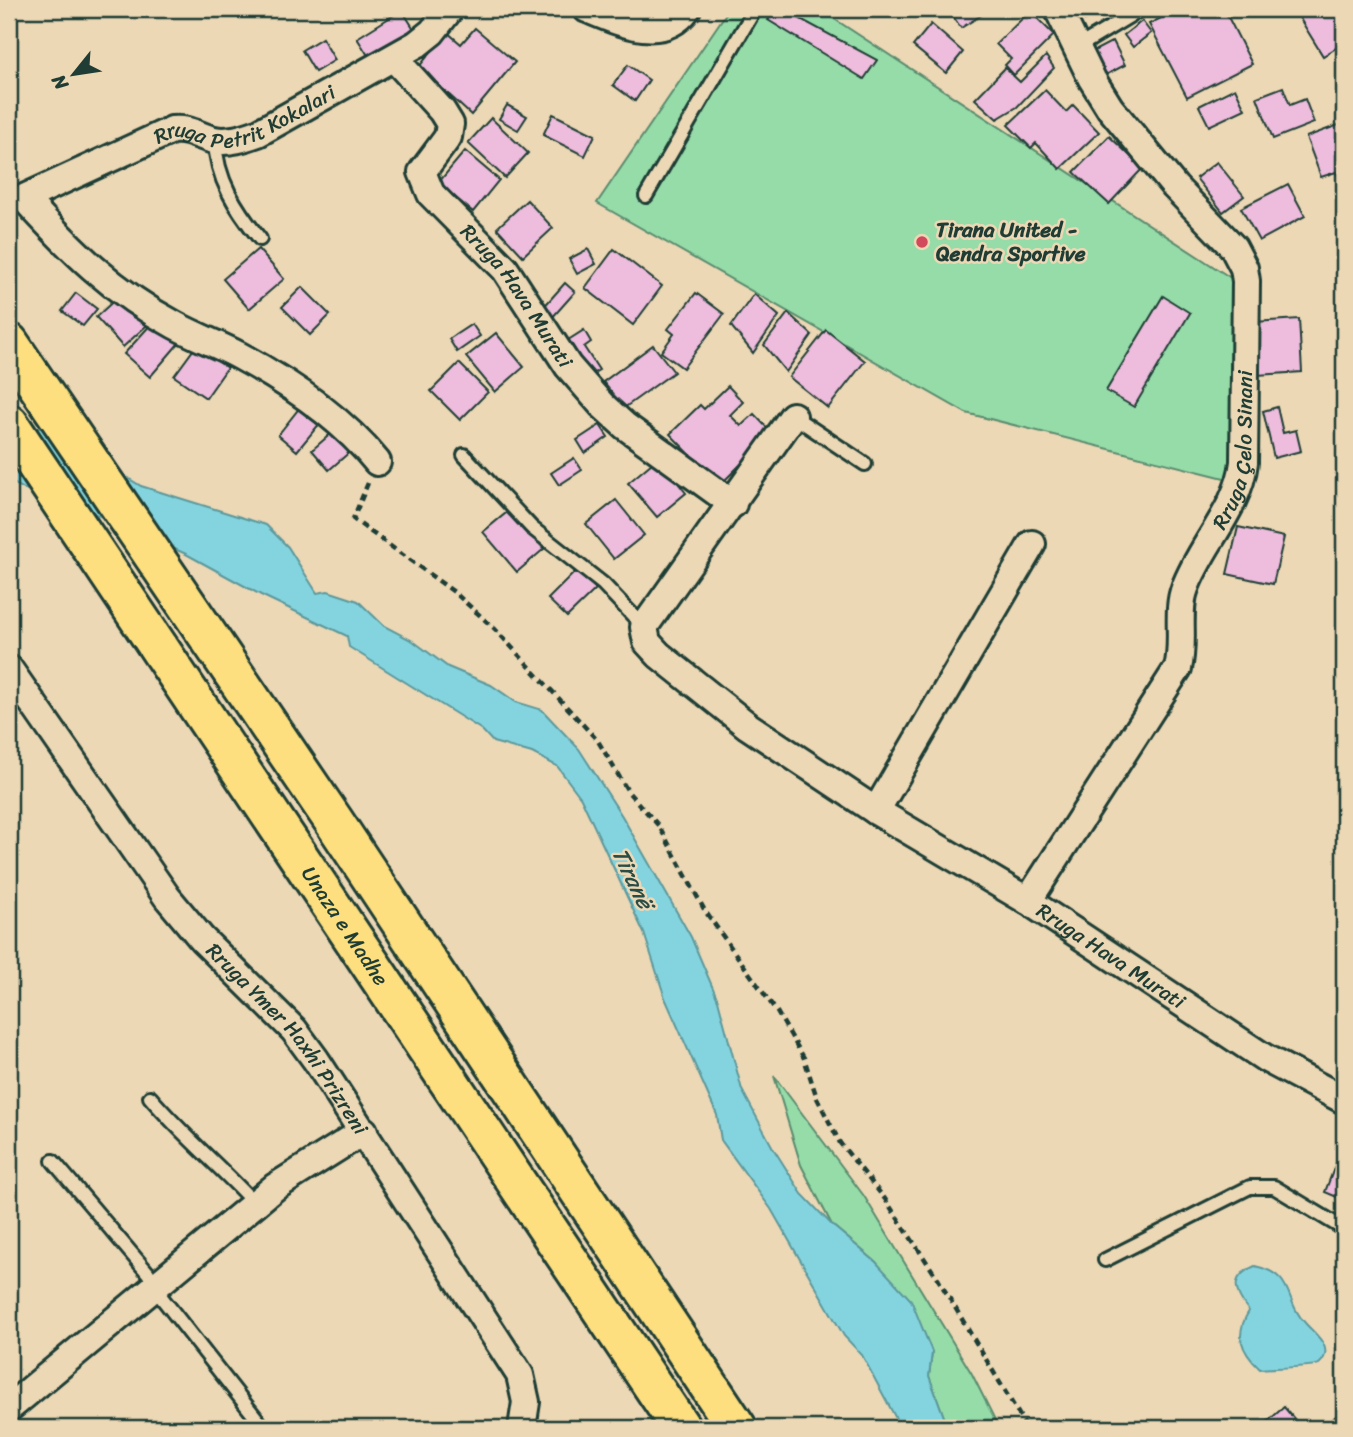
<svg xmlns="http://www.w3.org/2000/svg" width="1353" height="1437" font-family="Sriracha,sans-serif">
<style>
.green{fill:#96dca9;stroke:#5a8c6e;stroke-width:2}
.water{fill:#84d4df;stroke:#5c989b;stroke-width:2}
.building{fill:#eebcdc;stroke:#1f3d34;stroke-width:2}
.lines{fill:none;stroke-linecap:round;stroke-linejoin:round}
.lane-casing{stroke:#1f3d34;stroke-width:18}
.street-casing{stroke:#1f3d34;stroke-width:32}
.highway-casing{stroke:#1f3d34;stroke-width:44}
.path{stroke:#1f3d34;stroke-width:4.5;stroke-dasharray:7 5;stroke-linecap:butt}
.lane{stroke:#edd8b6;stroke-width:12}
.street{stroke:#edd8b6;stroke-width:26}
.highway{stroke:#fedf80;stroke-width:38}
.poi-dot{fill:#d1495b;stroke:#edd8b6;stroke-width:2.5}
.labels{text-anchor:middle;stroke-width:5;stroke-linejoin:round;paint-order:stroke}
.street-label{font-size:21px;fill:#1f3d34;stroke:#edd8b6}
.poi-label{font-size:21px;font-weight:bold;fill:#1f3d34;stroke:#edd8b6;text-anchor:start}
.water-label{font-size:23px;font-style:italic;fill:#294c45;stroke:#edd8b6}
</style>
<rect width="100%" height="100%" fill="#edd8b6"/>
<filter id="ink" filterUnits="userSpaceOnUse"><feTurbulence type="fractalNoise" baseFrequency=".0143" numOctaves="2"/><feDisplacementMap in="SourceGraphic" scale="14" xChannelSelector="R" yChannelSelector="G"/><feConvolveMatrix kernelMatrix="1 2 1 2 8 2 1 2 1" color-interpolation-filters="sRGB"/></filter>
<g filter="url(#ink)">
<g class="green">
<polygon points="729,9 819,9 1237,282 1232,480 966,413 597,203"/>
<polygon points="774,1076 864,1196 972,1374 999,1428 948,1428 929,1376 932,1352 876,1262 832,1225 801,1165"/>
</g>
<g class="water">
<polygon points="49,411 54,433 141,486 266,525 288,547 317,593 328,591 358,601 384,626 413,641 448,667 491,685 516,702 542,710 579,749 622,816 691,937 718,1000 742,1090 773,1148 802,1194 832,1225 876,1262 911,1300 932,1352 929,1376 948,1428 901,1428 862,1355 844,1336 771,1209 721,1140 717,1115 665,998 644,933 581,798 557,766 532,753 493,742 482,730 349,647 347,636 261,595 186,554 29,485 26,490 9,481 9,427 41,428"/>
<path d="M 1255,1266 C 1296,1275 1283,1300 1306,1324 C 1315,1334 1336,1349 1319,1364 C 1315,1367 1271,1368 1260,1369 C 1240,1350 1235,1334 1249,1311 C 1234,1292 1229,1277 1255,1266 Z"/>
</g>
<g class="building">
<polygon points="777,9 782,9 877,60 864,79 768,20"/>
<polygon points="948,9 991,9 961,28"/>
<polygon points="1079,9 1108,9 1085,20"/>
<polygon points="1179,9 1224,9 1252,64 1187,97 1149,24"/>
<polygon points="1294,9 1344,9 1344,43 1323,56"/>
<polygon points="402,10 414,29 369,57 357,38"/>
<polygon points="1030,11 1054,35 1014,75 1005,65 1011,59 996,44"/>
<polygon points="1142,21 1151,33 1133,47 1124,35"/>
<polygon points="931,24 963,52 946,73 913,46"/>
<polygon points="475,28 515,62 471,115 419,67 447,32 461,44"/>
<polygon points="322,38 335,60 315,72 302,50"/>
<polygon points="1113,41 1125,65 1104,76 1092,52"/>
<polygon points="1046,56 1054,68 1017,107 997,119 975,99 1005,68 1020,82"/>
<polygon points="628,65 649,80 635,101 613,85"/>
<polygon points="1283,87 1290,105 1305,99 1314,123 1273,139 1257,97"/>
<polygon points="1235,88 1245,109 1209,126 1199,106"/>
<polygon points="1045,90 1066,112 1073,105 1099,132 1060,169 1036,143 1031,148 1008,125"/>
<polygon points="507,105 527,116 518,130 499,119"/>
<polygon points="553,114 595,135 585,156 543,135"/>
<polygon points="491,118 528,153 505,178 468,143"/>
<polygon points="1344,123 1344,194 1336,172 1321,177 1306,137"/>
<polygon points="1109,136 1143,168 1109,204 1074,172"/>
<polygon points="465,151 499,180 473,212 438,183"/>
<polygon points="1217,162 1244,196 1223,212 1196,178"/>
<polygon points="1288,184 1305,216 1259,241 1241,208"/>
<polygon points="527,200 553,228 523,256 497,228"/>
<polygon points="258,249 284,279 249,309 223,279"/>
<polygon points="588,249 596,264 577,274 569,259"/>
<polygon points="614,249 662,286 633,325 585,288"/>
<polygon points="565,283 575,292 551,319 541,310"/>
<polygon points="302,287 330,315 310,335 282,307"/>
<polygon points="76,293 97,309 83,326 62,311"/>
<polygon points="696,293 724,314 683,368 661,352 674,334 668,329"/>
<polygon points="754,294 779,316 753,353 731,326"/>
<polygon points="119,296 146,326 123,347 96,317"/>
<polygon points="1163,296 1190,313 1134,407 1106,391"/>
<polygon points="788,313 812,335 786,372 764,345"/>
<polygon points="1299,319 1302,372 1257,375 1255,322"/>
<polygon points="154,321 179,343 150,377 124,354"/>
<polygon points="472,324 480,336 457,352 449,339"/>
<polygon points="584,330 591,342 584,347 599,370 587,377 565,342"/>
<polygon points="826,330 865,361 828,408 789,377"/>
<polygon points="496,333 524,367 495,392 466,357"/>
<polygon points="653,345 674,372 624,408 603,382"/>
<polygon points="196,346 227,368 206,398 174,376"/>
<polygon points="459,363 488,392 460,420 431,391"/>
<polygon points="728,386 743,402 730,415 741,426 754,414 772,433 720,485 670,434 700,405 704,409"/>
<polygon points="301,406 321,422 297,451 278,435"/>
<polygon points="1277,407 1283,433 1296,430 1301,451 1274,458 1263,411"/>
<polygon points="600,425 608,437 585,453 577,440"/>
<polygon points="334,431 352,450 329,470 312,450"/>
<polygon points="574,458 582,470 559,485 551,473"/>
<polygon points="658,458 686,493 657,517 628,483"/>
<polygon points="616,500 644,535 614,559 586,524"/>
<polygon points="511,509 544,549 517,572 483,532"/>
<polygon points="1238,527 1284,537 1273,584 1227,574"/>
<polygon points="577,570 596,589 567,617 548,599"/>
<polygon points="1344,1142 1344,1200 1325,1192"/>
<polygon points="1284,1407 1302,1428 1260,1428"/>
<polygon points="1336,1416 1344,1428 1323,1428"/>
</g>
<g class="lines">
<g class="lane-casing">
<g id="lane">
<polyline points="1076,48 1141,9"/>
<path d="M 215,140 C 216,179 236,209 260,239"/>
<polyline points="646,196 755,9"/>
<polyline points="793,416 865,464"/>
<polyline points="464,455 532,528 603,584 644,627"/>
<path d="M 150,1097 C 183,1136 220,1166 254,1203"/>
<polyline points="53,1161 148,1273 162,1298 264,1428"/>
<polyline points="1105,1260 1250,1187 1274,1187 1344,1229"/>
</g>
</g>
<g class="street-casing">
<g id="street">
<path d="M 587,9 C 619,22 662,43 687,9"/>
<path id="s1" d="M 394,58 L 442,111 L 450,124 L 448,137 L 422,172 L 431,194 L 505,269 L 568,366 L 602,405 L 625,426 L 733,504"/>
<path id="s2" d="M 793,416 L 644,627 L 647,642 L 659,655 L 748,726 L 876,811 L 1028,901 L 1265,1058 L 1344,1100"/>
<path id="s3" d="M 377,462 C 341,417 288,382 238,355 C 217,344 195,336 175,325 C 113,292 70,249 24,198 L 172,130 C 189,128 198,136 214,140 C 229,143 244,138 258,133 L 417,44 L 432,32 L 450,9"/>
<path id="s4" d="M 9,669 L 167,897 L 202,939 L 294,1030 L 316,1060 L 520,1375 L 526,1402 L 522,1428"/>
<polyline points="876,811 1032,544"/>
<path id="s5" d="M 1028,901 L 1178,668 C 1185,642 1176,611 1185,588 C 1200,546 1239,508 1244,462 L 1246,281 L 1244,268 L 1233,247 L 1175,187 L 1110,108 L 1092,79 L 1058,9"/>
<polyline points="9,1408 275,1187 364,1131"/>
</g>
</g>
<g class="highway-casing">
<g id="highway">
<polyline points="9,343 333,820 737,1428"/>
<path id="s6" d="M 9,424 L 681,1428"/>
</g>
</g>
<polyline class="path" points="368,483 353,519 454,592 495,629 598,741 629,793 659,826 705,911 777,1012 804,1058 817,1098 840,1143 885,1199 938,1279 1027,1428"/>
<use href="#lane" class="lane"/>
<use href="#street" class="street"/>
<use href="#highway" class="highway"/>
</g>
</g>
<circle class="poi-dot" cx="922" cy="242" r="7"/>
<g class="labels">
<g class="street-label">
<text dy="7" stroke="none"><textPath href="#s3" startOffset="686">Rruga Petrit Kokalari</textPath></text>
<text dy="7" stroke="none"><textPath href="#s1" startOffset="301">Rruga Hava Murati</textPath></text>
<text dy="7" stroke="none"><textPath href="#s5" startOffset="508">Rruga Çelo Sinani</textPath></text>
<text dy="7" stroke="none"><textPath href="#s6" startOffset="604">Unaza e Madhe</textPath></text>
<text dy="7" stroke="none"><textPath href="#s2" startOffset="835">Rruga Hava Murati</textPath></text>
<text dy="7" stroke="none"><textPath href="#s4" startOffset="464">Rruga Ymer Haxhi Prizreni</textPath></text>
</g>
<g class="poi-label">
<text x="936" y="237">Tirana United -<tspan x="936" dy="24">Qendra Sportive</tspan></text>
</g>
<g class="water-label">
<text transform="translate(633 878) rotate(64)" y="8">Tiranë</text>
</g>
</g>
<rect width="1353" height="1437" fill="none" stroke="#edd8b6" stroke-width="35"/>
<rect x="18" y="18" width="1318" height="1402" fill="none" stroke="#1f3d34" stroke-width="2.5" filter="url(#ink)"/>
<g transform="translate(74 74) rotate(240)" stroke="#edd8b6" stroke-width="5" paint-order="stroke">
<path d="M0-5L12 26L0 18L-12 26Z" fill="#1f3d34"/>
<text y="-10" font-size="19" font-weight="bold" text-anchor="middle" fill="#1f3d34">N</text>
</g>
</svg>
